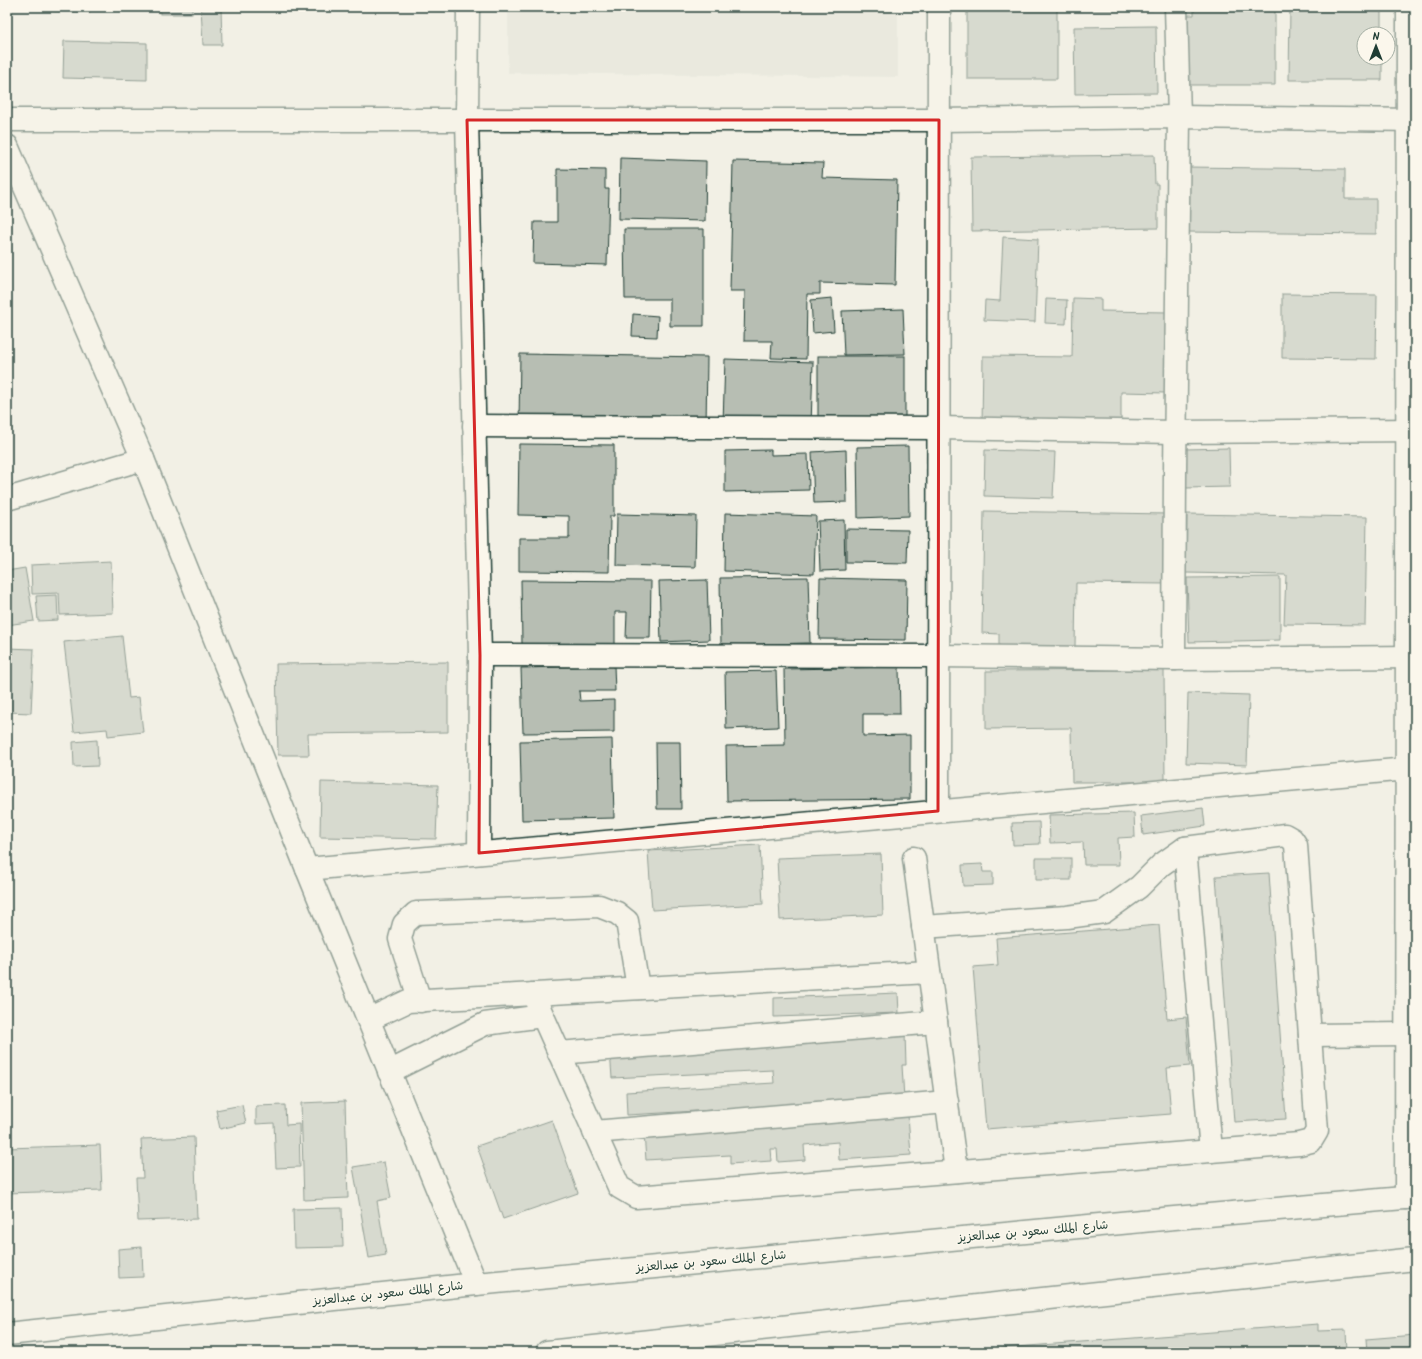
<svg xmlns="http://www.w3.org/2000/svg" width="1422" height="1359" font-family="Kalam,'Playpen Sans Arabic',sans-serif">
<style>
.built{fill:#e0e1d6}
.building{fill:#b7beb3;stroke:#1f3d34}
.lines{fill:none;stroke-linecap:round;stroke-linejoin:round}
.minor-casing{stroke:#1f3d34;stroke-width:25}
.major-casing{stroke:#1f3d34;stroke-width:25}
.minor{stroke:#fbf7ec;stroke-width:22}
.major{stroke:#fbf7ec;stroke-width:22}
.marked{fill:none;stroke:#d62828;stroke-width:3;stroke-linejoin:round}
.labels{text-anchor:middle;stroke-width:3;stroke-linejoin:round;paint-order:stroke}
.street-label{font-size:12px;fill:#1f3d34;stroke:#fbf7ec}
</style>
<rect width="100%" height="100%" fill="#f2f0e5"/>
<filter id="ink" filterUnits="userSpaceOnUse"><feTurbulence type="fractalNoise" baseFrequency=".025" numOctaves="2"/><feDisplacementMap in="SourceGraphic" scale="8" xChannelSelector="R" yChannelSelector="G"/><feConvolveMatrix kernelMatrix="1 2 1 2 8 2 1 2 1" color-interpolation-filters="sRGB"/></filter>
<g filter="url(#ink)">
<polygon class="built" points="508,7 898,7 898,77 508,73"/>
<g class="building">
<polygon points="54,7 90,7 90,12 54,11"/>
<rect x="160" y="7" width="32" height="7"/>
<polygon points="201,7 221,7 222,45 203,45"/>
<polygon points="967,7 1153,7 1153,10 1057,10 1057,79 967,79"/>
<polygon points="1194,7 1280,7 1280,11 1275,11 1275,85 1187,85 1188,15 1194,15"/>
<polygon points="1290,7 1381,7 1381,32 1367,32 1367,34 1364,34 1364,58 1382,58 1382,80 1289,80"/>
<polygon points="1156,26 1157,93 1075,94 1074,27"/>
<polygon points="64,41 147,43 147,80 63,78"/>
<polygon points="1154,155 1155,184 1158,184 1158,228 972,231 971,157"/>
<polygon points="620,158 706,161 705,221 619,219"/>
<polygon points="733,161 823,163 822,178 897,180 895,285 820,283 820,294 807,294 806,359 771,358 772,341 744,341 745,291 730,291"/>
<polygon points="1186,167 1345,169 1345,199 1376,199 1376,234 1185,232"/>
<polygon points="557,169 605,170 605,189 609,189 607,265 533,263 534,222 557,222"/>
<polygon points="624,229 704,229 704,326 670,326 670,299 625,299"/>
<polygon points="1003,237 1038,239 1035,322 984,320 985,300 1000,301"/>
<polygon points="1282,294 1377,295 1376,359 1282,358"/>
<polygon points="832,298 834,331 813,333 811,300"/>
<polygon points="1073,298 1101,299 1101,311 1168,312 1166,393 1121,392 1121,427 982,425 983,356 1072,357"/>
<polygon points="1046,299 1067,300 1066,324 1045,323"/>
<polygon points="903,309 905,354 844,355 842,311"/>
<polygon points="633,314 658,316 657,337 632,336"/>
<polygon points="520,354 707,357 706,427 519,424"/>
<rect x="818" y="356" width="87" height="70"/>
<polygon points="725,359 813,362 811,426 723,423"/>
<polygon points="519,444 614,445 614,516 610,516 609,572 519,571 519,538 569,538 569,516 518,515"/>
<polygon points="908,446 909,516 858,518 857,447"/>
<polygon points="1229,448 1230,487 1186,488 1185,449"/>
<polygon points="771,450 771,455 808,454 809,490 725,492 725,451"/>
<polygon points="846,450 847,502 814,503 812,452"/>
<polygon points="985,450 1055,452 1053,498 984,496"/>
<polygon points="984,511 1168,514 1167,584 1076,583 1075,647 999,646 999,634 982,633"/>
<polygon points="725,513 816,516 814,574 724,571"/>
<polygon points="617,514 696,516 695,567 616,565"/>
<polygon points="1187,514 1367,517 1365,625 1284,624 1286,575 1186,573"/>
<polygon points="844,520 845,570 820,571 818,521"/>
<polygon points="846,529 908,530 907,563 846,562"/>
<polygon points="111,561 113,613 60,615 59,593 32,594 31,565"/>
<polygon points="25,568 34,621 7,625 7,571"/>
<polygon points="808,577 810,643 721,645 720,578"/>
<polygon points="1280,577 1280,640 1189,642 1187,578"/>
<polygon points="820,578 907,580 906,640 819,639"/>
<polygon points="521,580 651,581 650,638 626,638 627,612 615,612 615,645 522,644"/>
<polygon points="707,580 709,640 661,642 659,581"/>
<polygon points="57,595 58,620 38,621 36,596"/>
<polygon points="122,636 129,698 139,697 143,732 108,736 107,729 74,732 64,642"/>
<polygon points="7,648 34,649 31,713 7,712"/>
<polygon points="448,662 448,732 308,734 309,755 278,755 276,664"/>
<polygon points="614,666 615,691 579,691 580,701 614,700 614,732 523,733 521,668"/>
<polygon points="899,667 900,714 863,714 863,736 910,735 910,799 727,801 726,746 785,745 784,669"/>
<polygon points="1164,670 1165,782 1072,782 1071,728 986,729 986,671"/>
<polygon points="776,671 778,727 726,729 725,672"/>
<polygon points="1188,693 1249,695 1247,765 1186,763"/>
<polygon points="612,739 614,818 522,820 520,741"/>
<polygon points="97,740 98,766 74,767 73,742"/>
<polygon points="656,742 680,742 681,809 657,809"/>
<polygon points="321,782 438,785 436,839 320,837"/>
<polygon points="1203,808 1205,826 1143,835 1141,816"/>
<polygon points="1134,813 1135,837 1118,838 1119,865 1084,865 1083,842 1050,843 1049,815"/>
<polygon points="1039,822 1040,844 1013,845 1012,823"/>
<polygon points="760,845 763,904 652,910 648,851"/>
<polygon points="881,854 883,915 780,920 777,858"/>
<rect x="1036" y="858" width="35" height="22"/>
<polygon points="982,864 983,872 993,872 993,885 963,886 962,865"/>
<polygon points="1269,873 1286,1119 1234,1122 1216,876"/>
<polygon points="1159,925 1167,1019 1186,1017 1190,1066 1167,1068 1171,1114 986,1129 973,967 998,965 996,938"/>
<polygon points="898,993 899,1013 774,1017 774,998"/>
<polygon points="905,1034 906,1065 902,1065 904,1099 627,1115 626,1092 774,1083 773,1070 612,1078 610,1051"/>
<polygon points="345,1101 348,1198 304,1200 301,1103"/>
<polygon points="242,1105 246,1123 220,1129 216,1110"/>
<polygon points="285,1105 286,1125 299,1124 300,1167 276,1168 274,1123 256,1124 256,1106"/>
<polygon points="908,1115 911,1155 839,1160 838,1142 804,1145 805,1160 778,1162 777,1149 770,1149 771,1161 730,1164 730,1155 646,1160 644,1133"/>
<polygon points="552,1120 578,1193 503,1219 477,1146"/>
<polygon points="194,1137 197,1219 138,1221 136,1178 143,1178 141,1139"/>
<polygon points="100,1145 102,1190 7,1193 7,1148"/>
<polygon points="384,1162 391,1198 377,1201 386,1255 369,1258 353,1167"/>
<polygon points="342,1208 343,1247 294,1248 293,1209"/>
<polygon points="142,1247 143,1277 119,1278 118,1249"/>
<polygon points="1318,1324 1318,1331 1346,1330 1347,1352 950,1352"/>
<polygon points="1415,1335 1415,1352 1367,1352 1366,1339"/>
</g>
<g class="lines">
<g class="minor-casing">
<g id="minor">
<polyline points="468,7 467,120 480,655 479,853"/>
<polyline points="7,120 939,120 1179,117 1415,120"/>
<polyline points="7,146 143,459 307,869 476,1284"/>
<polyline points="474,426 938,428 1175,432 1415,430"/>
<polyline points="7,499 143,459"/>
<polyline points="480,655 938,656 1174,659 1415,657"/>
<polyline points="1174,659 1175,472 1179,117 1176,7"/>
<polyline points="938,811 939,7"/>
<polyline points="1185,848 1211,1151"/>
<polyline points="914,858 956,1171"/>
<polyline points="307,869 1407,769"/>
<polyline points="533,994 619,1187 636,1197 1299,1144 1311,1141 1317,1131 1296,845 1292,839 1285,835 1185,848 1161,865 1139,887 1104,912 1067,917 923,927"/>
<polyline points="420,1001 400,939 404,924 416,913 599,906 617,913 627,921 638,988"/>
<polyline points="368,1020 408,1001 929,972"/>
<polyline points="1310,1035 1406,1034"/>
<polyline points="559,1053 936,1022"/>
<polyline points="389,1072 485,1024 542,1016"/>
<polyline points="594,1132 947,1102"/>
<polyline points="1406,1198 1408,7"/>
</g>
</g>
<g class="major-casing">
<g id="major">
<polyline points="7,1334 476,1284 1163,1219 1415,1197"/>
<polyline points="547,1352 1415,1259"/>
</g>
</g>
<use href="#minor" class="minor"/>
<use href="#major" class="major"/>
</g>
</g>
<path d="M0 0H1422V1359H0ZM 467,120 L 939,120 L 938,811 L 479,853 L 480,655 Z" fill="#f2f0e5" fill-opacity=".55" fill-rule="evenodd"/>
<path class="marked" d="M 467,120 L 939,120 L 938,811 L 479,853 L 480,655 Z"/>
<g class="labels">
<g class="street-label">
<text transform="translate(1033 1231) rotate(-5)" y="4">شارع الملك سعود بن عبدالعزيز</text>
<text transform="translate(711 1261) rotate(-5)" y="4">شارع الملك سعود بن عبدالعزيز</text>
<text transform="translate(388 1293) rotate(-6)" y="4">شارع الملك سعود بن عبدالعزيز</text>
</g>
</g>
<rect width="1422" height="1359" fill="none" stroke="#fbf7ec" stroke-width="24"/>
<rect x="12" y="12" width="1398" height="1335" fill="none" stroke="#1f3d34" stroke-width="1.5" filter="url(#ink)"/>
<g transform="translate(1376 46)"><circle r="19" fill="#fbf7ec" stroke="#a3ada2"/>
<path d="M0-3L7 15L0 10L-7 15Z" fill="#1f3d34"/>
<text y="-6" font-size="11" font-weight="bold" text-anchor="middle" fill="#1f3d34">N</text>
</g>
</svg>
